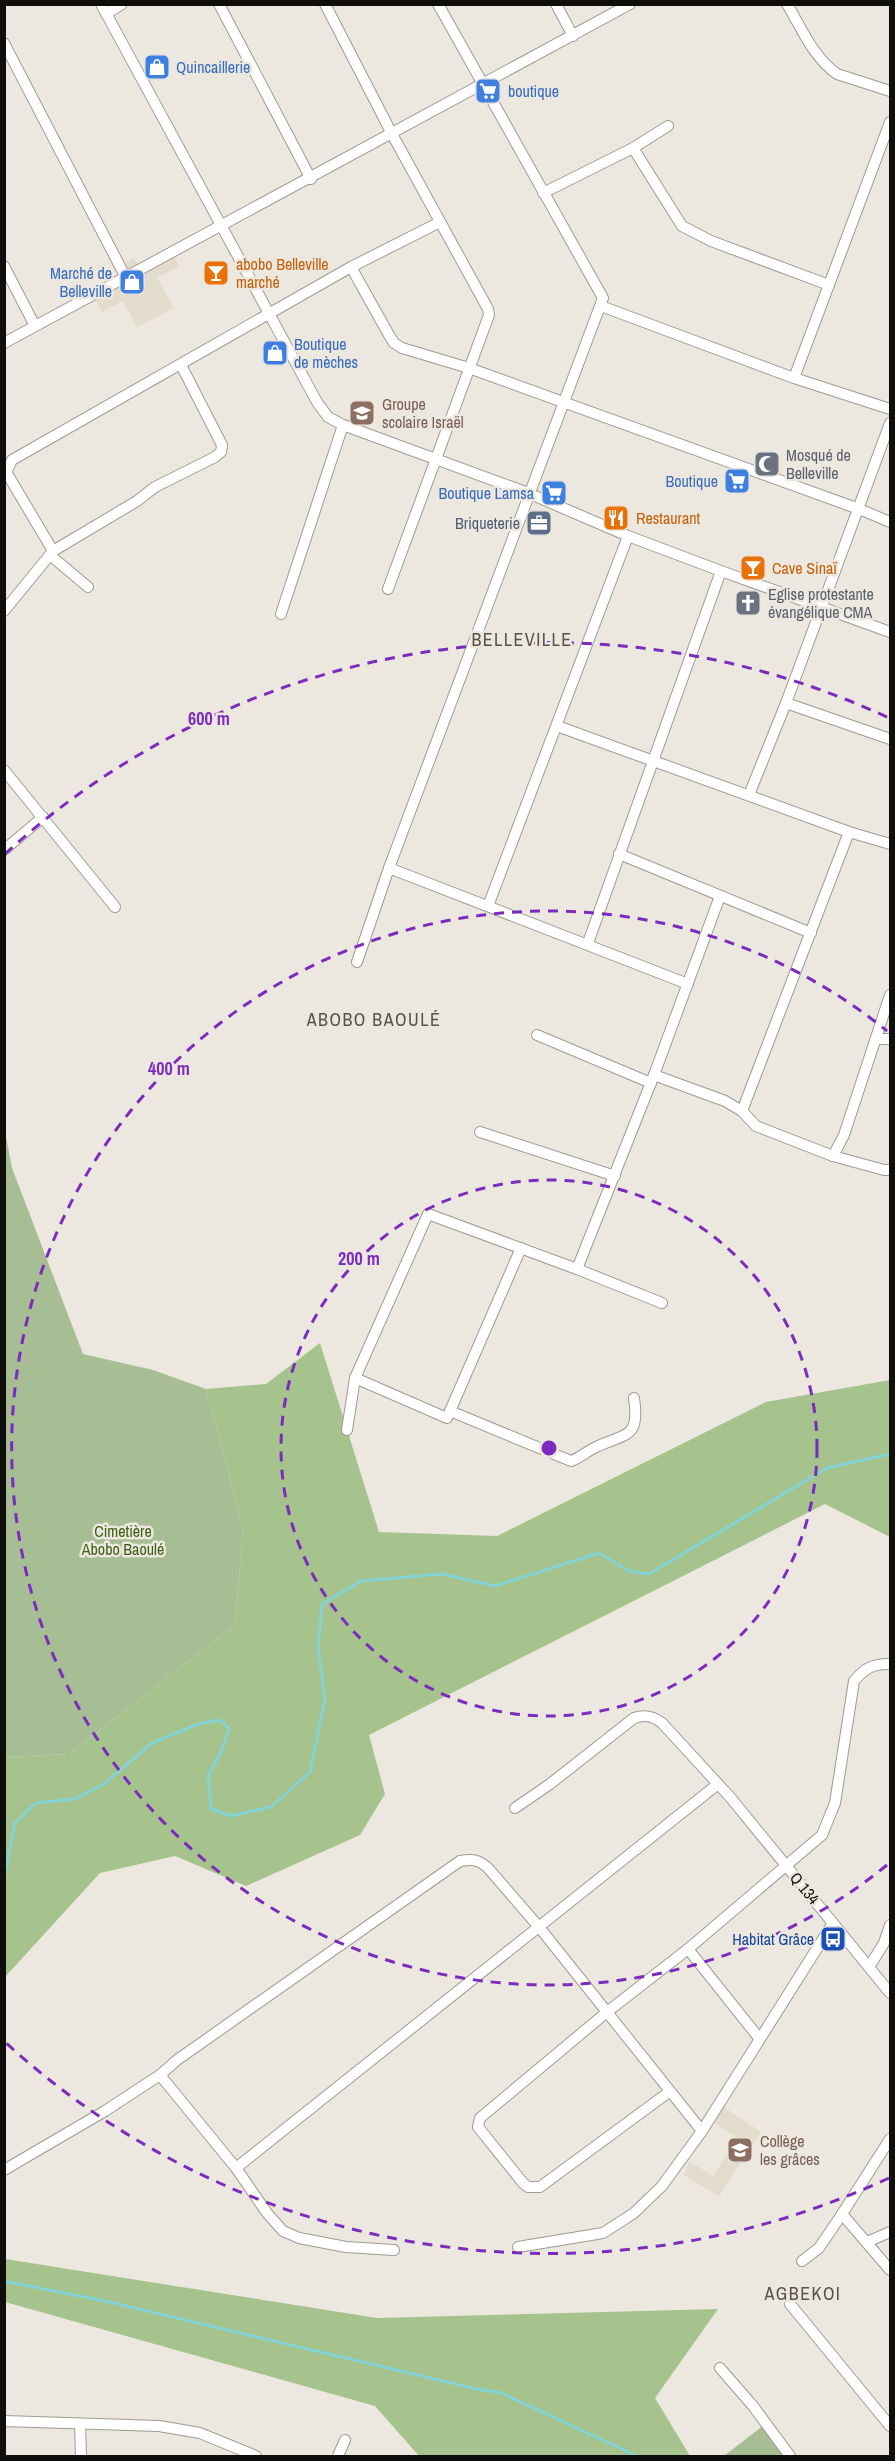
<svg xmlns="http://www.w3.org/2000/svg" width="895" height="2461" font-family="'Archivo Narrow',sans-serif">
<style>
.built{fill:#e3dbcb}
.green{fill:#a7be94}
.forest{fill:#a6c28d}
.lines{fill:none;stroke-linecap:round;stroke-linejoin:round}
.stream{stroke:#85d4d5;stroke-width:3}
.minor-casing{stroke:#9f9a92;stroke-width:12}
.minor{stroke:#fff;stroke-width:10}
.ring{fill:none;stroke:#7b2cbf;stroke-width:3;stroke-dasharray:10 8}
.labels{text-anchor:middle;stroke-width:5;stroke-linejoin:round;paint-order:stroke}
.shop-label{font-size:16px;fill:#366cbe;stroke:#ede8df;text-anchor:start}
.food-label{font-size:16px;fill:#c56008;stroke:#ede8df;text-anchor:start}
.education-label{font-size:16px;fill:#785e54;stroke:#ede8df;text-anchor:start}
.worship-label{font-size:16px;fill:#5b616d;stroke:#ede8df;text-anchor:start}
.service-label{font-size:16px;fill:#4e5e75;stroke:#ede8df;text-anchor:end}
.park-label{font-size:16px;fill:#3d5f14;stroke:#ede8df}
.street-label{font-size:16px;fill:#0f0e0b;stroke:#ede8df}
.transit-label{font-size:16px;fill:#164399;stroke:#ede8df;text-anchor:end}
.neighbourhood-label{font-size:18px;letter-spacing:1.5px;fill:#56524a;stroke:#ede8df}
.centre{fill:#7b2cbf;stroke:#ede8df;stroke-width:3}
.ring-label{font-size:18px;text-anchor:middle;font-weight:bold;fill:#7b2cbf;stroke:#ede8df;stroke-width:5;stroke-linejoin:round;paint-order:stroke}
</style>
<rect width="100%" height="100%" fill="#ede8df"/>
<g class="built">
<polygon points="170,248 179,266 157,278 174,308 137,327 123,301 102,312 91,292 127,272 123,264 134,258 138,265"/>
<polygon points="722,2106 761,2132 719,2196 684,2175 689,2161 713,2176 738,2138 712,2121"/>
</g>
<g class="green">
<polygon points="4,1126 12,1168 83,1354 153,1370 206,1389 243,1529 235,1625 69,1754 5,1757"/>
<polygon points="764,2425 787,2456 724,2456"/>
</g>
<g class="forest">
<polygon points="320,1343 379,1532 497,1536 766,1402 890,1380 890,1537 825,1504 369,1735 385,1794 360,1835 246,1886 175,1856 100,1873 5,1977 4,1757 69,1754 235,1625 243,1529 206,1389 266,1384"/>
<polygon points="5,2259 377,2318 718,2309 655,2398 690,2456 419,2456 375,2406 5,2302"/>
</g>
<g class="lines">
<g class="stream">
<polyline points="4,1879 15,1823 36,1803 75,1799 104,1784 152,1743 198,1724 220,1720 229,1728 222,1750 208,1776 211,1809 231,1816 271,1807 310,1772 325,1699 318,1647 322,1604 361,1581 442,1574 495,1586 599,1553 629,1571 649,1574 827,1468 890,1454"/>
<polyline points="4,2281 105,2301 481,2390 499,2392 637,2456"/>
</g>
<g class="minor-casing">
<g id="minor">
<polyline points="101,4 317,402 328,417 343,425 528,493 628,536 721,571 890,632"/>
<polyline points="219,4 311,179"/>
<polyline points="325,4 392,134 488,309 489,315 388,589"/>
<polyline points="556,4 573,36"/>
<path d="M 787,4 C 802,29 813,57 837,74 L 890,91"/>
<polyline points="106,14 122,4"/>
<polyline points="4,43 126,278"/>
<polyline points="633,148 682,226 711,241 829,285"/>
<polyline points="543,193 633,148 668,126"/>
<polyline points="4,266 35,326"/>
<polyline points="351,267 389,335 394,343 402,348 469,368 859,509 890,522"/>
<polyline points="601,306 794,378 890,409"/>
<polyline points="4,343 630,4"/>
<polyline points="794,378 890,122"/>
<polyline points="5,470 53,551"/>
<polyline points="4,477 12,460 351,267 440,222"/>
<polyline points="50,555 88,587"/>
<polyline points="4,611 53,551 137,501 155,487 215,457 221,452 222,445 181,365"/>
<polyline points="281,614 343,425"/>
<polyline points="786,703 890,739"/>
<polyline points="557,726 849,832 890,844"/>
<polyline points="4,770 115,907"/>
<polyline points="749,795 786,703 890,423"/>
<polyline points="4,850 43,817"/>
<polyline points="619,854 811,933"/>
<polyline points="389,868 688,984"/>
<polyline points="488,906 628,536"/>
<polyline points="588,943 721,571"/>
<polyline points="357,962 389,868 603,298 438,4"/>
<polyline points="537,1035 651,1083"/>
<polyline points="876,1039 890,1039"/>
<polyline points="654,1075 725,1101 742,1111 756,1126 833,1156 884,1170 890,1170"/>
<polyline points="742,1111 849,832"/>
<polyline points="480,1132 615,1176"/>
<polyline points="833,1156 844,1135 890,995"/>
<polyline points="577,1269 662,1303"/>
<polyline points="355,1378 447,1418 521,1248"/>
<path d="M 450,1411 L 571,1461 C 580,1458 587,1451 596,1447 C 627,1433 640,1438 634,1398"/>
<polyline points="347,1430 355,1378 428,1214 577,1269 654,1075 720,896"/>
<path d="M 515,1808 L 550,1784 L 634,1718 C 645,1714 653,1716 662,1723 L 730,1797 L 890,1993"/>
<polyline points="688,1949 759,2038"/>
<polyline points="869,1967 884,1943 890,1925"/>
<path d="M 669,2092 L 540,2187 L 528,2187 L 523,2183 L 478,2127 L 480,2118 L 607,2012 L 688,1949 L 822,1835 L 835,1803 L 854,1681 C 864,1669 872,1664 888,1664"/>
<polyline points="890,2139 842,2214 890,2270"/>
<polyline points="236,2168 718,1784"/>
<polyline points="4,2170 105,2111 160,2075"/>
<polyline points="867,2242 890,2232"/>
<polyline points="518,2247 603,2233 634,2213 662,2186 702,2131 833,1923"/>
<path d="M 394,2250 L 346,2247 L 299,2238 L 283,2231 L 267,2213 L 236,2168 L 160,2075 L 177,2060 L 460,1861 C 472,1859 478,1859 488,1868 L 539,1927 L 702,2131"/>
<polyline points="802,2261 819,2248 842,2214"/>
<polyline points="790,2304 890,2426"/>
<polyline points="720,2368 753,2406 790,2456"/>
<polyline points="4,2421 159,2426 200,2433 256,2456"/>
<polyline points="80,2424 81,2456"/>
<polyline points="338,2456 345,2440"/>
</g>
</g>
<use href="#minor" class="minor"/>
</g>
<g class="ring">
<circle cx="549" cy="1448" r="268"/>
<path d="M887 1865A537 537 0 1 1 887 1031"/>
<path d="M889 2178A805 805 0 0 1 5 2042M5 854A805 805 0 0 1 889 718"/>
</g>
<defs>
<g id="shop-square" transform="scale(1.35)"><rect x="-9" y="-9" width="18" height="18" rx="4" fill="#3f7fe0" stroke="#ede8df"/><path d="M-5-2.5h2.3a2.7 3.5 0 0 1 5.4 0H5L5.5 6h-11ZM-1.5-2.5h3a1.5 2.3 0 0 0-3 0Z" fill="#fff"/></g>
<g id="supermarket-square" transform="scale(1.35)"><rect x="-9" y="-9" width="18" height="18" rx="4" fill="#3f7fe0" stroke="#ede8df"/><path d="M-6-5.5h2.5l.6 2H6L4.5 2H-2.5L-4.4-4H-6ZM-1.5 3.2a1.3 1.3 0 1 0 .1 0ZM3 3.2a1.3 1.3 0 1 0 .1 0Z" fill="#fff"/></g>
<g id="bar-square" transform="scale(1.35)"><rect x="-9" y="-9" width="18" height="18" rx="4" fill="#e8710a" stroke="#ede8df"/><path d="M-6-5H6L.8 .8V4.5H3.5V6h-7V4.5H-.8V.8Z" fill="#fff"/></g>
<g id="school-square" transform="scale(1.35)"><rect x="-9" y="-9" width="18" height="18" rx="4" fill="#8d6e63" stroke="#ede8df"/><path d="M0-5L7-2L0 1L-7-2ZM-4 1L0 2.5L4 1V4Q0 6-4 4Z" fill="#fff"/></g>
<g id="mosque-square" transform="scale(1.35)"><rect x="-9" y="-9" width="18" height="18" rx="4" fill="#6b7280" stroke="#ede8df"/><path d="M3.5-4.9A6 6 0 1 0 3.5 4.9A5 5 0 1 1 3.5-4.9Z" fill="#fff"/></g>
<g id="restaurant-square" transform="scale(1.35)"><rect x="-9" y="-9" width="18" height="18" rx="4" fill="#e8710a" stroke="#ede8df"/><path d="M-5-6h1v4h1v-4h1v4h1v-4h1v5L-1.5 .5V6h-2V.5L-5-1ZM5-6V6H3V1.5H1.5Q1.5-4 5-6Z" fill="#fff"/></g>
<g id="office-square" transform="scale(1.35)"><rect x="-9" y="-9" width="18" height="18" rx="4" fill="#5c6f8a" stroke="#ede8df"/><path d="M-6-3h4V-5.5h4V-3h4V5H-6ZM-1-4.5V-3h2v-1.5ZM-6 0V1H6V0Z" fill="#fff"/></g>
<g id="church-square" transform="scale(1.35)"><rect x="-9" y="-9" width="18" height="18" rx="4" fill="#6b7280" stroke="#ede8df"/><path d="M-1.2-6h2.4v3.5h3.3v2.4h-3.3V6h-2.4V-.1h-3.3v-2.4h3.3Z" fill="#fff"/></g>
<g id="bus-square" transform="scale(1.35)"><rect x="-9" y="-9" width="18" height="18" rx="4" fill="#1a4fb4" stroke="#ede8df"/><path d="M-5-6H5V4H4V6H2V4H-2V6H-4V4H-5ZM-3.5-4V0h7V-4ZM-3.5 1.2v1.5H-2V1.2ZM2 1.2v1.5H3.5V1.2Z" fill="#fff"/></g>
</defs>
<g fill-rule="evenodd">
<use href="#shop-square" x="157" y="67"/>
<use href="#supermarket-square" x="488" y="91"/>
<use href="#bar-square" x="216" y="273"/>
<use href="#shop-square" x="132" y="282"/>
<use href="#shop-square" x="275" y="353"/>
<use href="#school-square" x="362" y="413"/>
<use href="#mosque-square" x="767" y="464"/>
<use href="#supermarket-square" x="737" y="481"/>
<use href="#supermarket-square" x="554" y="493"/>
<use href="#restaurant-square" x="616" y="518"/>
<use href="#office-square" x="539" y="523"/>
<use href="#bar-square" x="753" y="568"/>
<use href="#church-square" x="748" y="603"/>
<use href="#bus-square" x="833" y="1939"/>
<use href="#school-square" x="740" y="2150"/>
</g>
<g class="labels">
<g class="shop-label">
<text x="176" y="73">Quincaillerie</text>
<text x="508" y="97">boutique</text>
<text x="112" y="279" text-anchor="end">Marché de<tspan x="112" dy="18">Belleville</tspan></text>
<text x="294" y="350">Boutique<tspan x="294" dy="18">de mèches</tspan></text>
<text x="718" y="487" text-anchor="end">Boutique</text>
<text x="534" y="499" text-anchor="end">Boutique Lamsa</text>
</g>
<g class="food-label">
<text x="236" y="270">abobo Belleville<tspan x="236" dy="18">marché</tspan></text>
<text x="636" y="524">Restaurant</text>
<text x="772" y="574">Cave Sinaï</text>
</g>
<g class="education-label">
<text x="382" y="410">Groupe<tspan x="382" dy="18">scolaire Israël</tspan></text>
<text x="760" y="2147">Collège<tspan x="760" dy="18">les grâces</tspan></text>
</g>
<g class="worship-label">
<text x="786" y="461">Mosqué de<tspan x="786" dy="18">Belleville</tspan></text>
<text x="768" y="600">Eglise protestante<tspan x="768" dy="18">évangélique CMA</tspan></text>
</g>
<g class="service-label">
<text x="520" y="529">Briqueterie</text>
</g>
<g class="park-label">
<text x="123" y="1537">Cimetière<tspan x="123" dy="18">Abobo Baoulé</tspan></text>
</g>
<g class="street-label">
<text transform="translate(805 1888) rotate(51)" y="6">Q 134</text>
</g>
<g class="transit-label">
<text x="814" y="1945">Habitat Grâce</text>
</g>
<g class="neighbourhood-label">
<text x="522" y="646">BELLEVILLE</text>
<text x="374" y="1026">ABOBO BAOULÉ</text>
<text x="803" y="2300">AGBEKOI</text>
</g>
</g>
<circle cx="549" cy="1448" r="9" class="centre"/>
<g class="ring-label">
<text x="209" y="725">600 m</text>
<text x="169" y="1075">400 m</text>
<text x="359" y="1265">200 m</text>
</g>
<rect width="895" height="2461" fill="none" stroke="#0f0e0b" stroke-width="12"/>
</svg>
